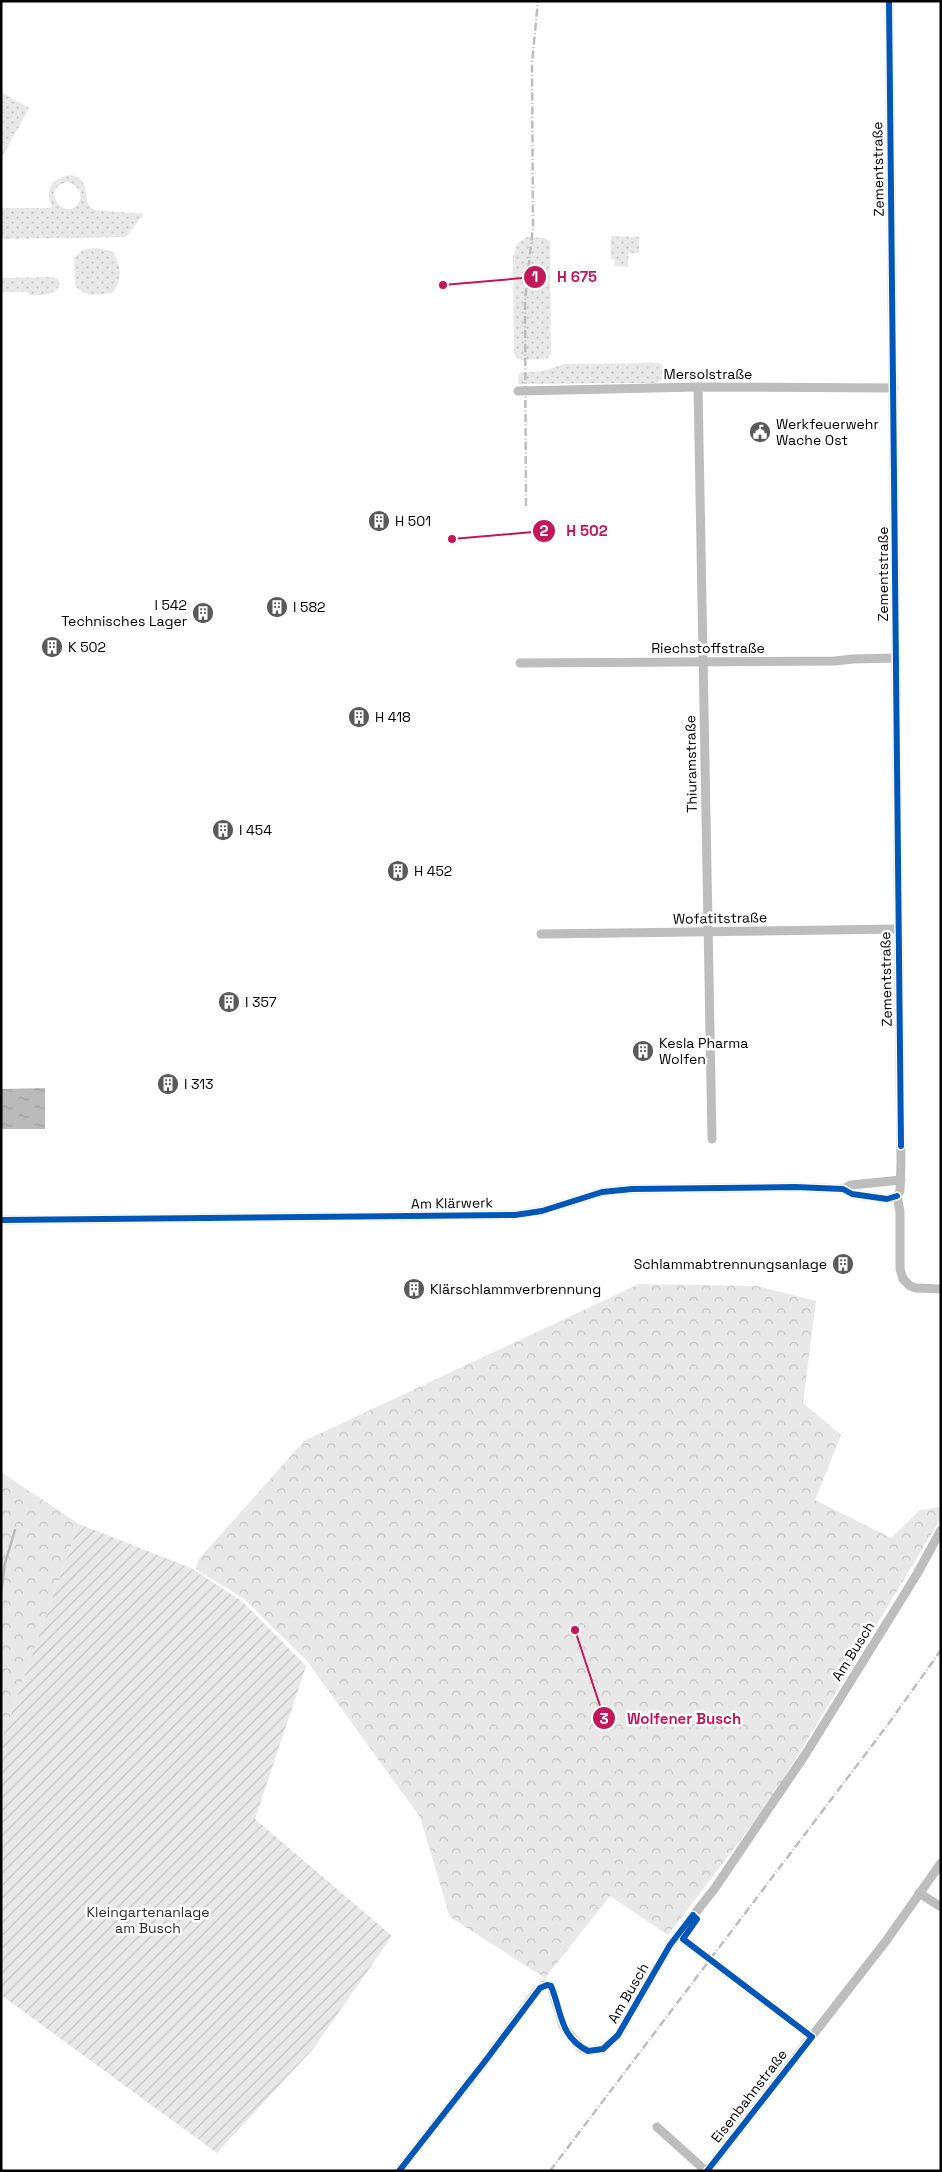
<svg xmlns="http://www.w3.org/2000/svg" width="942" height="2172" font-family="'Space Grotesk',sans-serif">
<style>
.grass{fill:url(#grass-dots);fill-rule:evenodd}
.forest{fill:url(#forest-crowns)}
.garden{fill:url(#garden-furrows)}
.water{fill:url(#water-ripples)}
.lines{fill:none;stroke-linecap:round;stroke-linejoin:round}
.stream{stroke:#bababa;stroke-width:2.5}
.street{stroke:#bdbdbd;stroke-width:9}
.rail{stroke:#bdbdbd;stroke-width:2.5;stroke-dasharray:8 2.5 1 2.5;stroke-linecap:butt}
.cycleway-casing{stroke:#fff;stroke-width:9}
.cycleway{stroke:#0057b8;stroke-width:6}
.labels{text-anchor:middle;stroke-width:5;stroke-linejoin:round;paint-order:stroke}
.street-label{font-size:14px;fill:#000;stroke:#fff}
.poi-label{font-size:14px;fill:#000;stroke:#fff;text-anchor:start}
.park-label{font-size:14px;fill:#2d2d2d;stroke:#fff}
.leader{fill:none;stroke:#c2185b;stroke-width:2}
.callout-dot{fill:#c2185b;stroke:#fff;stroke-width:2}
.mark-label{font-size:15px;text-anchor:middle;font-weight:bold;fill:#fff}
.callout-label{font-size:15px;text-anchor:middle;font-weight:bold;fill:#c2185b;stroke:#fff;stroke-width:5;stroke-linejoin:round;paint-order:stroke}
</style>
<defs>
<pattern id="grass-dots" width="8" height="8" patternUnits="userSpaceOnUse" patternTransform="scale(1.25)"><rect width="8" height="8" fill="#e8e8e8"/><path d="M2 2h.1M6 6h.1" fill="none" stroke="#c5c5c5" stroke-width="1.8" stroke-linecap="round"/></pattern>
<pattern id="forest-crowns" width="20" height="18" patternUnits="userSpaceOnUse" patternTransform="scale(1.25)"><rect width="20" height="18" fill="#e8e8e8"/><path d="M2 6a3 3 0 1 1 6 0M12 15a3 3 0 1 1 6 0" fill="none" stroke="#c5c5c5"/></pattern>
<pattern id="garden-furrows" width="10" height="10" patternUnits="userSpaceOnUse" patternTransform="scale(1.25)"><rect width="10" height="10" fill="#e8e8e8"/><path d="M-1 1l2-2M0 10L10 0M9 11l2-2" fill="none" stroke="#c5c5c5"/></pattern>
<pattern id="water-ripples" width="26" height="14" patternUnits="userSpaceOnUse" patternTransform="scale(1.25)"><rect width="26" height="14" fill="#bababa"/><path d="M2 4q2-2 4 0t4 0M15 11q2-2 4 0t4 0" fill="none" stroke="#9e9e9e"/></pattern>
</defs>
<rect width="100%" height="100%" fill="#fff"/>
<g class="grass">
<polygon points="1,92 29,108 1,159"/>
<path d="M 71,175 C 95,181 79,203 95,210 L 144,214 L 126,237 L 1,239 L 1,208 L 51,208 L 52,205 C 43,190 54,176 71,175 ZM 68,182 C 77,185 85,194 78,204 C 64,222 39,188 68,182 Z"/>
<polygon points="611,236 639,237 639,253 628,253 628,267 615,266 615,260 611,259"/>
<polygon points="526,237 545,238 550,242 551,354 547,359 521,360 516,357 514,353 513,257 517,244"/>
<path d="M 95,248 L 111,251 C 122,260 123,285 111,293 C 98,295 83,298 75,285 L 74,258 L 82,250 Z"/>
<path d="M 53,277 L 58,279 L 60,284 C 55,297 40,295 29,295 L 28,292 L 1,292 L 1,278 Z"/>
<polygon points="660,363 663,367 662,380 657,383 518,384 519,373 544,371 564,364"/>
</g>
<g class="forest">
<polygon points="639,1284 757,1286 816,1301 803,1403 841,1435 815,1500 891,1538 920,1510 941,1507 941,1518 771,1800 668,1935 610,1896 545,1978 450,1917 420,1817 307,1661 244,1599 196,1569 199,1559 304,1441"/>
<polygon points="1,1472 79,1524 1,1742"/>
</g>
<polygon class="garden" points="79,1524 191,1568 243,1602 306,1666 255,1819 392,1936 313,2049 217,2153 1,1995 1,1742"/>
<polygon class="water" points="45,1088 45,1129 1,1129 1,1089"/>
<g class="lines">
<polyline class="stream" points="1,1593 5,1563 15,1530"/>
<g class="street">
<polyline points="889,1 901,1163 900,1191 897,1196"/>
<polyline points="698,387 712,1139"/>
<polyline points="518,391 698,387 894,388"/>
<polyline points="520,663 835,661 853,659 896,658"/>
<polyline points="541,934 898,929"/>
<polyline points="843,1189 851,1185 901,1180"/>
<polyline points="897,1196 900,1212 900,1269 903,1279 910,1286 916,1288 941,1289"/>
<polyline points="1,1220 515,1215 542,1211 602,1192 632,1189 795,1187 843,1189 852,1194 887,1199 897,1196"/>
<polyline points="919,1893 941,1907"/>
<polyline points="657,2127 706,2171"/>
<polyline points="399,2171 486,2060 537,1991 544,1985 551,1986 563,2026 581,2048 588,2051 603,2049 618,2035 670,1945 715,1888 805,1755 917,1574 941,1530"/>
<polyline points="707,2171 886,1941 941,1863"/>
</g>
<g class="rail">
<polyline points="526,506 525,300 533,227 532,63 538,1"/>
<polyline points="550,2171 889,1723 941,1650"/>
</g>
<g class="cycleway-casing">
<g id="cycleway">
<polyline points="889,1 901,1146"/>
<polyline points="1,1220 515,1215 542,1211 602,1192 632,1189 795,1187 843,1189 852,1194 887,1199 897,1196"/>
<path d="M 399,2171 L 486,2060 L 540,1988 L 547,1985 L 551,1986 C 562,2012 559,2036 588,2051 L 603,2049 L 618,2035 L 670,1945 L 693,1915 L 697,1919 L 683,1939 L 812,2037 L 707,2171"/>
</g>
</g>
<use href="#cycleway" class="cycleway"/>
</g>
<defs>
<g id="civic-disc" transform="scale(1.125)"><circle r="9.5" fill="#595959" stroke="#fff"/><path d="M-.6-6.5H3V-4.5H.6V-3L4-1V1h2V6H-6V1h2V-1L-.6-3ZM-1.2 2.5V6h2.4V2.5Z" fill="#fff"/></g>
<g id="building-disc" transform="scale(1.125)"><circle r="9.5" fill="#595959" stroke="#fff"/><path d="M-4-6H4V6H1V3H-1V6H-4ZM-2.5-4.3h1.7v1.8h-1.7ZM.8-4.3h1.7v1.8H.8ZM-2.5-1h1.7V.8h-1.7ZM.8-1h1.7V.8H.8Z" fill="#fff"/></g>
</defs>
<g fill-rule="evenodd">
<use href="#civic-disc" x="760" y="432"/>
<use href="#building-disc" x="379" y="521"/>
<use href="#building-disc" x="277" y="607"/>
<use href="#building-disc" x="203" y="613"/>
<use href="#building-disc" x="52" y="647"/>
<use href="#building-disc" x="359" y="717"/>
<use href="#building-disc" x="223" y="830"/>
<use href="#building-disc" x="398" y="871"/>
<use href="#building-disc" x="229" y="1002"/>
<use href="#building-disc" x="643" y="1051"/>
<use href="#building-disc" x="168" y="1084"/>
<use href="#building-disc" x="843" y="1264"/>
<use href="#building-disc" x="414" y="1289"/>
</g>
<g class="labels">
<g class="street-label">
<text transform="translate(878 169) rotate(-91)" y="5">Zementstraße</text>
<text x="708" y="379">Mersolstraße</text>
<text transform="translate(883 574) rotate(-90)" y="5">Zementstraße</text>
<text x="708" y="653">Riechstoffstraße</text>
<text transform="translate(691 764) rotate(-91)" y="5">Thiuramstraße</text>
<text transform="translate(720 918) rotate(-1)" y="5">Wofatitstraße</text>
<text transform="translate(886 979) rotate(-91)" y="5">Zementstraße</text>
<text transform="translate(452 1203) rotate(-1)" y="5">Am Klärwerk</text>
<text transform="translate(853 1651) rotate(-58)" y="5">Am Busch</text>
<text transform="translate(628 1993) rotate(-60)" y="5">Am Busch</text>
<text transform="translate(749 2096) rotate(-52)" y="5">Eisenbahnstraße</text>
</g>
<g class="poi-label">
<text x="776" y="429">Werkfeuerwehr<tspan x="776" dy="16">Wache Ost</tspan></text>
<text x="395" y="526">H 501</text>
<text x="187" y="610" text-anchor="end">I 542<tspan x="187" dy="16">Technisches Lager</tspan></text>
<text x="293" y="612">I 582</text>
<text x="68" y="652">K 502</text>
<text x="375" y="722">H 418</text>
<text x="239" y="835">I 454</text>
<text x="414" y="876">H 452</text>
<text x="245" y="1007">I 357</text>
<text x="659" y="1048">Kesla Pharma<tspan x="659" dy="16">Wolfen</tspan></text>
<text x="184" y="1089">I 313</text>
<text x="827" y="1269" text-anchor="end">Schlammabtrennungsanlage</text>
<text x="430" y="1294">Klärschlammverbrennung</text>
</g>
<g class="park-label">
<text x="148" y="1917">Kleingartenanlage<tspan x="148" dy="16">am Busch</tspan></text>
</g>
</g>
<path class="leader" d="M443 285L535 277M452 539L544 531M575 1630L604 1718"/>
<g class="callout-dot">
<circle cx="443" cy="285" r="5"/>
<circle cx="452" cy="539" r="5"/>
<circle cx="575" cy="1630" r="5"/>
<circle cx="535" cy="277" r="12"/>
<circle cx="544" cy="531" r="12"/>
<circle cx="604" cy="1718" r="12"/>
</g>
<g class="mark-label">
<text x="535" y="282">1</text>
<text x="544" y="536">2</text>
<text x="604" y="1724">3</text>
</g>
<g class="callout-label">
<text x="577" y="282">H 675</text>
<text x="587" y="536">H 502</text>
<text x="684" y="1724">Wolfener Busch</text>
</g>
<rect width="942" height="2172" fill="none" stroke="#000000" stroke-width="5"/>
</svg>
